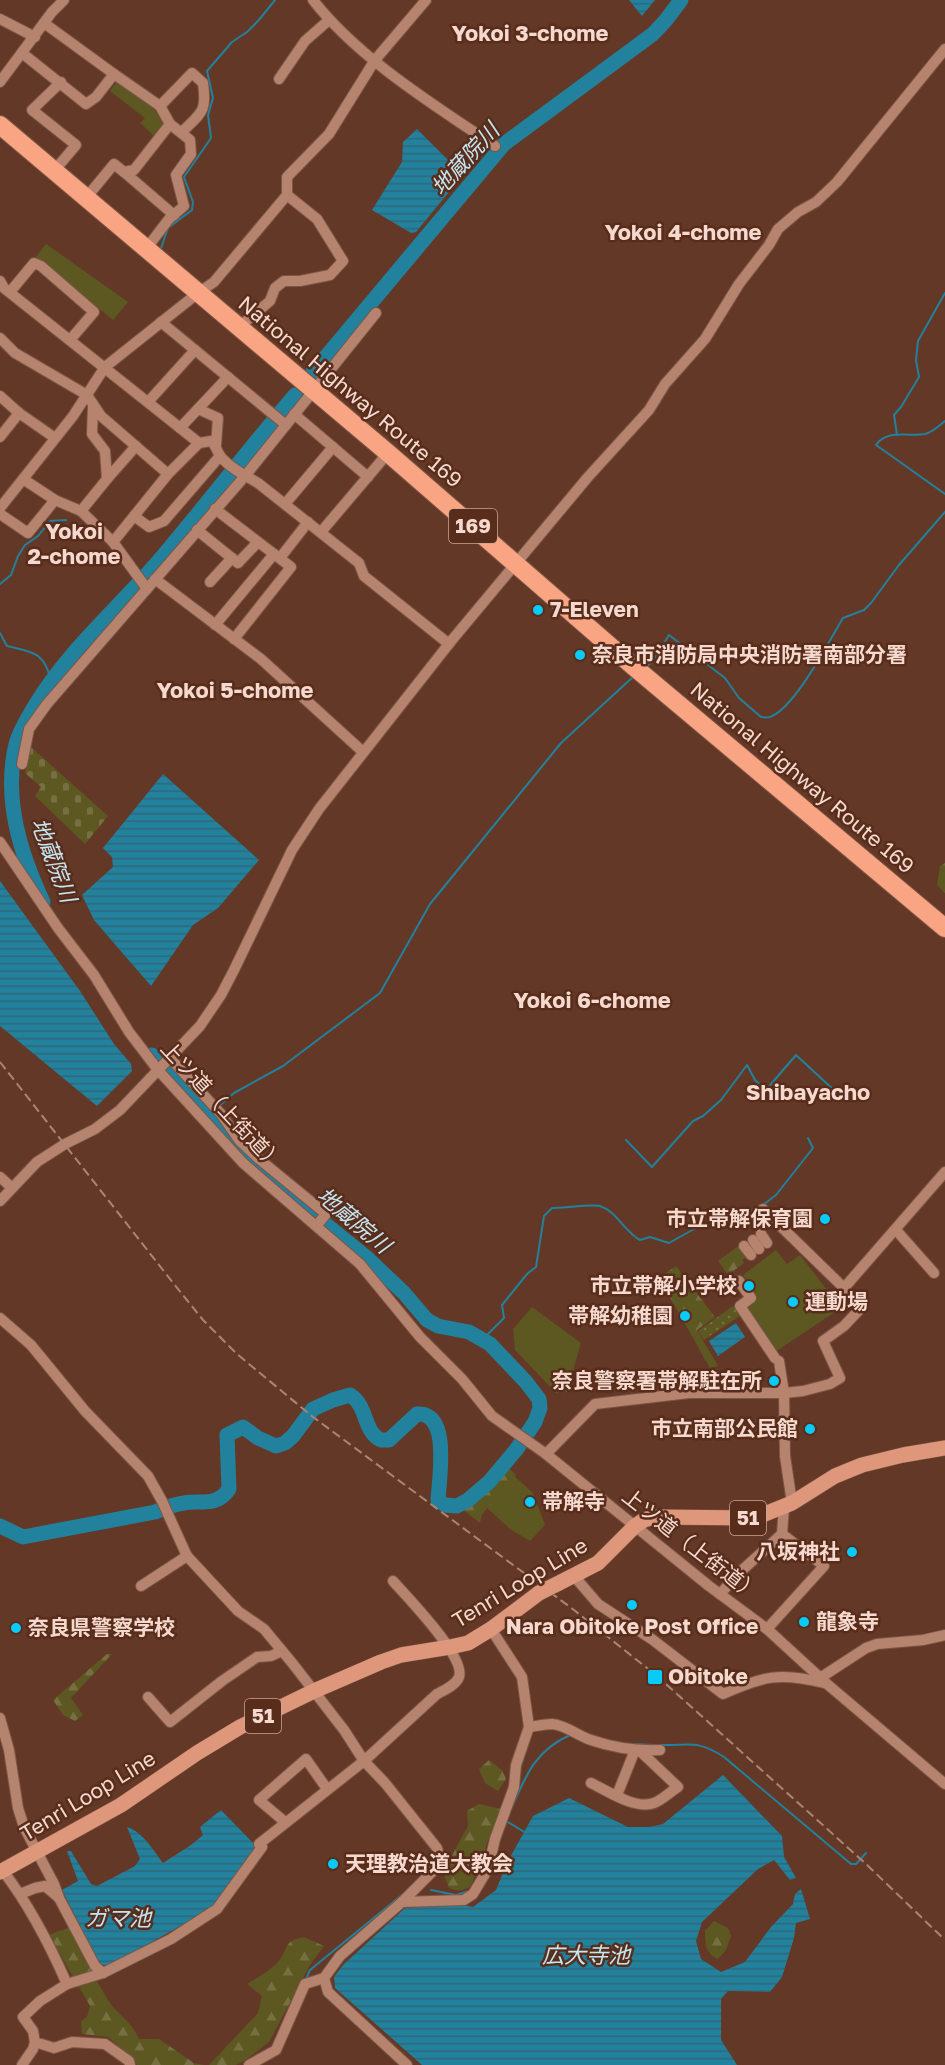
<svg xmlns="http://www.w3.org/2000/svg" width="945" height="2065" font-family="'Golos Text','Noto Sans JP',sans-serif">
<style>
.grass{fill:url(#grass-dots)}
.forest{fill:url(#forest-firs)}
.cemetery{fill:url(#cemetery-stones)}
.green{fill:#5d5722}
.water{fill:url(#water-rules)}
.lines{fill:none;stroke-linecap:round;stroke-linejoin:round}
.stream{stroke:#22819d;stroke-width:2}
.river{stroke:#22819d;stroke-width:15}
.minor-casing{stroke:#7c5646;stroke-width:12}
.major-casing{stroke:#7c5646;stroke-width:16}
.highway-casing{stroke:#7c5646;stroke-width:20}
.minor{stroke:#b6836f;stroke-width:10}
.major{stroke:#de977a;stroke-width:15}
.highway{stroke:#f9a482;stroke-width:18}
.rail{stroke:#aa8576;stroke-width:2;stroke-dasharray:9 4.5;stroke-linecap:butt}
.major-bridge-casing{stroke:#7c5646;stroke-width:16;stroke-linecap:butt}
.major-bridge{stroke:#de977a;stroke-width:15}
.poi-dot{fill:#08cbf9;stroke:#592d1b;stroke-width:2}
.labels{text-anchor:middle;stroke-width:5;stroke-linejoin:round;paint-order:stroke}
.shield{fill:#592d1b;stroke:#c7a598;stroke-width:1.5}
.shield-label{font-size:20px;font-weight:bold;fill:#f6d9ce}
.street-label{font-size:21px;fill:#f6d9ce;stroke:#592d1b}
.poi-label{font-size:21px;font-weight:bold;fill:#f6d9ce;stroke:#592d1b;text-anchor:start}
.neighbourhood-label{font-size:22px;font-weight:bold;fill:#f6d9ce;stroke:#592d1b}
.water-label{font-size:22px;font-style:italic;fill:#c4e4f0;stroke:#592d1b}
</style>
<defs>
<pattern id="grass-dots" width="8" height="8" patternUnits="userSpaceOnUse" patternTransform="scale(1.5)"><rect width="8" height="8" fill="#5d5722"/><path d="M2 2h.1M6 6h.1" fill="none" stroke="#756f41" stroke-width="1.8" stroke-linecap="round"/></pattern>
<pattern id="forest-firs" width="22" height="20" patternUnits="userSpaceOnUse" patternTransform="scale(1.5)"><rect width="22" height="20" fill="#5d5722"/><path d="M5 1l3.5 6h-7zM16 11l3.5 6h-7z" fill="#756f41"/></pattern>
<pattern id="cemetery-stones" width="16" height="16" patternUnits="userSpaceOnUse" patternTransform="scale(1.5)"><rect width="16" height="16" fill="#5d5722"/><path d="M2 7V4a2 2 0 0 1 4 0v3zM10 15v-3a2 2 0 0 1 4 0v3z" fill="#756f41"/></pattern>
<pattern id="water-rules" width="6" height="5" patternUnits="userSpaceOnUse" patternTransform="scale(1.5)"><rect width="6" height="5" fill="#22819d"/><path d="M0 2.5h6" fill="none" stroke="#326777"/></pattern>
</defs>
<rect width="100%" height="100%" fill="#643826"/>
<polygon class="grass" points="733,1306 740,1316 704,1340 698,1331"/>
<g class="forest">
<polygon points="945,863 945,893 937,885 940,866"/>
<polygon points="741,1244 750,1255 742,1260 744,1263 728,1275 718,1261"/>
<polygon points="676,1266 715,1317 697,1330 718,1366 710,1368 659,1278"/>
<polygon points="508,1467 516,1475 482,1514 480,1523 462,1509 479,1500"/>
<polygon points="107,1654 112,1654 71,1698 83,1715 75,1721 63,1715 53,1700"/>
<polygon points="489,1760 502,1770 506,1779 498,1791 485,1783 479,1769"/>
<polygon points="479,1804 501,1809 486,1846 478,1870 470,1887 459,1891 449,1888 443,1872 468,1826 467,1811"/>
<path d="M 714,1921 L 728,1928 L 731,1936 L 726,1950 L 718,1959 C 705,1953 705,1944 705,1931 Z"/>
<path d="M 70,1927 C 83,1952 94,1979 110,2003 C 121,2018 131,2021 139,2039 L 159,2039 L 194,2063 L 204,2065 L 137,2065 L 129,2055 L 108,2037 L 82,2034 L 81,2021 L 87,2017 L 90,2006 L 49,1935 Z"/>
<path d="M 304,1937 L 324,1946 L 310,1965 L 269,2042 L 244,2061 L 236,2065 L 209,2065 L 258,2013 L 262,1996 L 247,1984 C 258,1977 270,1971 278,1962 C 289,1949 282,1941 304,1937 Z"/>
</g>
<polygon class="cemetery" points="31,747 108,816 85,844 35,796 41,787 25,773"/>
<g class="green">
<polygon points="118,80 162,116 164,123 155,137 140,123 145,118 110,91"/>
<polygon points="46,244 128,302 113,320 36,257"/>
<polygon points="776,1250 787,1264 800,1255 841,1308 775,1352 744,1307 757,1296 743,1275"/>
<polygon points="532,1307 581,1343 567,1392 556,1393 515,1350 513,1329"/>
<polygon points="513,1475 533,1493 545,1525 530,1541 510,1529 486,1507"/>
</g>
<g class="water">
<polygon points="629,0 655,0 642,16"/>
<polygon points="417,129 463,175 416,232 411,233 372,210 402,162 403,142"/>
<polygon points="163,774 259,860 218,908 193,925 151,986 94,920 82,895 113,867 112,857 103,848"/>
<polygon points="0,881 80,991 114,1044 131,1064 132,1071 97,1106 0,1026"/>
<polygon points="736,1323 745,1337 718,1356 709,1341"/>
<polygon points="723,1775 782,1836 784,1857 796,1878 790,1880 774,1860 758,1869 702,1922 696,1941 701,1959 721,1972 745,1962 771,1927 793,1904 795,1894 801,1889 810,1919 796,1923 794,1938 782,1977 770,1992 728,1991 721,1999 721,2040 737,2065 422,2065 335,1988 334,1977 343,1965 405,1908 453,1903 473,1907 496,1890 508,1861 533,1816 569,1798 628,1827 649,1827 663,1824"/>
<path d="M 221,1810 L 258,1848 L 214,1907 L 109,1966 L 99,1964 L 62,1890 L 78,1881 L 67,1851 L 71,1851 L 91,1884 L 97,1886 L 135,1866 L 140,1859 L 127,1827 C 143,1832 153,1850 163,1863 L 191,1845 L 203,1835 L 200,1827 Z"/>
</g>
<g class="lines">
<g class="stream">
<polyline points="160,251 168,228 192,210 193,202 184,177 211,138 208,115 213,98 207,71 232,42 247,32 258,21 275,0"/>
<path d="M 945,421 C 939,426 933,432 925,434 C 908,437 887,429 876,445 L 945,494"/>
<polyline points="897,435 894,415 901,407 919,377 916,360 918,341 945,293"/>
<polyline points="0,584 11,575 18,556 25,545 38,536 50,521 66,520"/>
<path d="M 0,633 L 7,646 C 33,652 44,652 51,680"/>
<path d="M 646,667 L 654,660 L 669,635 L 725,678 L 739,698 L 761,717 C 764,717 767,718 770,717 C 795,708 829,641 843,618 L 864,610 L 871,603 L 899,565 L 945,512"/>
<polyline points="219,1106 234,1093 283,1066 380,993 430,904 561,743 634,676"/>
<polyline points="626,1140 652,1167 693,1121 703,1116 721,1100 747,1065 755,1080 766,1090 796,1055 837,1093"/>
<polyline points="763,1205 776,1195 813,1148 808,1138"/>
<path d="M 483,1339 L 504,1318 L 502,1305 L 527,1274 L 536,1267 L 544,1216 L 552,1208 C 562,1208 594,1204 600,1206 C 616,1211 625,1232 640,1240 L 650,1237 L 669,1243 L 694,1229 L 735,1214 L 758,1208"/>
<polyline points="630,1744 655,1745"/>
<path d="M 660,1745 C 690,1746 696,1739 724,1757 L 851,1864 L 856,1864 L 866,1853"/>
<path d="M 512,1807 C 526,1775 536,1750 570,1735"/>
<polyline points="506,1821 526,1833"/>
<polyline points="431,1890 456,1895 469,1891"/>
<polyline points="306,1979 310,1970 403,1894"/>
</g>
<g class="river">
<polyline points="309,377 504,144 653,34 666,20 681,0"/>
<path d="M 43,902 C 20,853 3,798 16,744 C 20,730 29,716 36,704 C 68,651 117,609 157,563 C 204,508 248,450 295,395"/>
<path d="M 0,1526 L 23,1537 L 155,1512 C 165,1508 174,1504 184,1503 C 202,1500 217,1507 229,1489 L 227,1435 L 243,1427 L 258,1438 L 276,1446 L 285,1443 L 293,1436 L 313,1409 L 333,1400 L 350,1395 C 368,1406 363,1432 381,1440 L 389,1440 L 417,1414 C 451,1411 439,1479 438,1500 L 445,1505 L 457,1506 L 468,1500 L 489,1482 L 516,1450 L 535,1422 L 540,1408 L 539,1399 L 526,1382 L 490,1344 L 469,1332 L 438,1326 L 427,1320 L 404,1293 L 366,1257 L 255,1167 L 227,1138 L 169,1072 L 152,1055"/>
</g>
<g class="minor-casing">
<g id="minor">
<path d="M 313,0 C 358,58 434,105 495,146"/>
<polyline points="0,19 35,37"/>
<polyline points="44,23 114,74"/>
<polyline points="22,53 86,104 96,97 114,74 160,106 170,124 190,140 191,154 176,175 184,206 169,219 146,249"/>
<polyline points="279,79 305,41 329,20"/>
<polyline points="0,82 52,12 64,0"/>
<path d="M 160,106 L 192,73 L 203,83 C 207,112 202,112 182,132"/>
<polyline points="54,171 76,145 32,110 61,82"/>
<polyline points="124,172 174,215"/>
<polyline points="86,198 114,164 124,172 134,170 170,124"/>
<path d="M 0,281 L 4,288 L 199,443 L 211,441 C 217,446 216,451 221,457 C 230,468 246,476 258,483 L 359,563 L 364,576 L 449,644"/>
<polyline points="10,292 34,263 41,266 94,312 70,340"/>
<polyline points="161,322 286,425"/>
<polyline points="239,327 270,301 275,288 284,281 300,281 330,275 343,261 317,219 287,195"/>
<polyline points="0,338 15,353 87,395 101,416 168,474"/>
<polyline points="0,396 19,413 55,438"/>
<polyline points="148,402 195,350"/>
<polyline points="198,409 218,418 216,445"/>
<polyline points="294,414 368,477"/>
<polyline points="180,428 228,377"/>
<polyline points="0,437 19,413"/>
<polyline points="23,479 55,500 81,511 113,542 147,589"/>
<polyline points="107,479 136,446"/>
<polyline points="285,504 333,447"/>
<polyline points="0,508 73,416 105,367 198,293 214,282 287,195 287,177 329,134 375,60 426,0"/>
<polyline points="215,509 291,567 234,639"/>
<polyline points="81,511 107,479 105,451 92,434 93,406"/>
<polyline points="0,514 28,533 55,500"/>
<polyline points="134,516 149,527 164,521 220,456"/>
<polyline points="197,530 238,563 258,542"/>
<polyline points="321,532 388,453"/>
<polyline points="113,542 168,474 199,443"/>
<polyline points="280,558 308,522"/>
<polyline points="155,579 261,659 363,752"/>
<polyline points="210,582 232,558"/>
<polyline points="215,625 274,554"/>
<polyline points="22,764 29,729 47,704 245,476 376,313"/>
<polyline points="0,842 58,928 94,975 129,1032 158,1070 243,1163 360,1264 420,1337 462,1379 492,1416 546,1454 709,1586 767,1629 827,1684 945,1784"/>
<polyline points="170,1058 221,1114 239,1140 259,1159 326,1214 317,1225"/>
<polyline points="0,1177 11,1187"/>
<polyline points="0,1201 37,1162 65,1144 95,1129 120,1110 200,1026 221,995 234,970 292,850 319,809 452,640 588,477 649,410 665,384 705,339 739,284 769,245 778,229 798,212 816,202 837,182 945,49"/>
<polyline points="896,1230 934,1273"/>
<polyline points="761,1234 767,1243"/>
<polyline points="753,1240 759,1249"/>
<polyline points="744,1246 751,1255"/>
<polyline points="739,1281 751,1298 740,1306 775,1358"/>
<polyline points="844,1288 945,1172"/>
<polyline points="0,1318 31,1345 85,1411 148,1476 162,1501 187,1556 238,1611 264,1629 293,1664 344,1730 364,1761 385,1783 437,1848 441,1863 402,1902 340,1956 324,1978 328,1992 407,2065"/>
<polyline points="779,1361 784,1393 785,1456 792,1503"/>
<polyline points="546,1454 595,1404 689,1393 784,1393 803,1391 830,1384 840,1378 823,1341 844,1326 861,1308 844,1288 763,1209"/>
<path d="M 574,1576 L 598,1604 L 653,1640 L 723,1694 C 763,1676 780,1672 824,1683"/>
<polyline points="141,1586 187,1556"/>
<polyline points="720,1594 739,1573 782,1534 784,1507"/>
<polyline points="767,1629 824,1566 782,1534"/>
<polyline points="820,1678 866,1648 877,1644 923,1640 945,1635"/>
<polyline points="148,1697 170,1722 222,1681 257,1657 271,1656 282,1651"/>
<polyline points="0,1718 9,1750 18,1808 24,1827 54,1884 59,1898"/>
<path d="M 529,1727 C 537,1726 545,1724 552,1724 C 566,1725 578,1736 591,1740 C 614,1748 635,1751 660,1750"/>
<path d="M 591,1783 C 608,1791 635,1810 654,1803 C 662,1800 670,1792 678,1787 L 640,1751"/>
<polyline points="617,1795 635,1750"/>
<polyline points="285,1822 259,1800 306,1759 327,1789"/>
<path d="M 3,1871 C 30,1906 49,1943 67,1984"/>
<polyline points="20,1894 35,1888 45,1886 59,1898 95,1966 103,1973"/>
<polyline points="402,1902 464,1900 473,1894 488,1869 495,1839 514,1787 516,1765 529,1727 522,1677 491,1629"/>
<polyline points="22,2065 33,2049 35,2042"/>
<path d="M 130,2065 L 129,2061 L 105,2044 L 72,2042 L 54,2048 L 35,2042 L 33,2031 L 23,2017 L 40,2001 L 67,1984 L 103,1973 L 171,1939 L 217,1909 L 262,1847 L 259,1844 L 364,1761 L 437,1694 C 445,1690 456,1685 459,1677 C 466,1657 407,1597 393,1581"/>
<polyline points="249,2065 276,2050 305,1984 324,1978"/>
</g>
</g>
<g class="major-casing">
<g id="major">
<polyline points="559,1583 598,1563 635,1526 644,1520 654,1517 755,1518 792,1503 835,1476 862,1465 903,1455 945,1448"/>
<polyline points="0,1872 121,1805 197,1753 240,1727 314,1691 381,1662 401,1655 450,1647 468,1643 491,1629 539,1593"/>
</g>
</g>
<g class="highway-casing">
<polyline id="highway" points="0,125 388,453 633,666 945,928"/>
</g>
<use href="#minor" class="minor"/>
<use href="#major" class="major"/>
<use href="#highway" class="highway"/>
<polyline class="rail" points="0,1062 170,1279 203,1320 237,1354 313,1417 574,1610 657,1676 865,1863 944,1939"/>
<g class="major-bridge-casing">
<polyline id="major-bridge" points="539,1593 559,1583"/>
</g>
<use href="#major-bridge" class="major-bridge"/>
</g>
<g class="poi-dot">
<circle cx="538" cy="610" r="6"/>
<circle cx="580" cy="655" r="6"/>
<circle cx="825" cy="1219" r="6"/>
<circle cx="749" cy="1286" r="6"/>
<circle cx="793" cy="1302" r="6"/>
<circle cx="685" cy="1316" r="6"/>
<circle cx="774" cy="1381" r="6"/>
<circle cx="810" cy="1429" r="6"/>
<circle cx="530" cy="1502" r="6"/>
<circle cx="852" cy="1552" r="6"/>
<circle cx="632" cy="1605" r="6"/>
<circle cx="804" cy="1622" r="6"/>
<circle cx="16" cy="1628" r="6"/>
<rect x="647" y="1669" width="16" height="16" rx="3"/>
<circle cx="333" cy="1864" r="6"/>
</g>
<g class="labels">
<g class="shield">
<rect x="449" y="509" width="48" height="34" rx="4.5"/>
<rect x="730" y="1501" width="36" height="34" rx="4.5"/>
<rect x="245" y="1699" width="36" height="34" rx="4.5"/>
</g>
<g class="shield-label">
<text x="473" y="533">169</text>
<text x="748" y="1525">51</text>
<text x="263" y="1723">51</text>
</g>
<g class="street-label">
<text transform="translate(350 392) rotate(40)" y="7">National Highway Route 169</text>
<text transform="translate(802 778) rotate(40)" y="7">National Highway Route 169</text>
<text transform="translate(222 1106) rotate(47)" y="7">上ツ道（上街道）</text>
<text transform="translate(691 1545) rotate(38)" y="7">上ツ道（上街道）</text>
<text transform="translate(520 1583) rotate(-31)" y="7">Tenri Loop Line</text>
<text transform="translate(88 1796) rotate(-31)" y="7">Tenri Loop Line</text>
</g>
<g class="poi-label">
<text x="550" y="617">7-Eleven</text>
<text x="592" y="662">奈良市消防局中央消防署南部分署</text>
<text x="813" y="1226" text-anchor="end">市立帯解保育園</text>
<text x="737" y="1293" text-anchor="end">市立帯解小学校</text>
<text x="805" y="1309">運動場</text>
<text x="673" y="1323" text-anchor="end">帯解幼稚園</text>
<text x="762" y="1388" text-anchor="end">奈良警察署帯解駐在所</text>
<text x="798" y="1436" text-anchor="end">市立南部公民館</text>
<text x="542" y="1509">帯解寺</text>
<text x="840" y="1559" text-anchor="end">八坂神社</text>
<text x="816" y="1629">龍象寺</text>
<text x="632" y="1634" text-anchor="middle">Nara Obitoke Post Office</text>
<text x="28" y="1635">奈良県警察学校</text>
<text x="668" y="1684">Obitoke</text>
<text x="345" y="1871">天理教治道大教会</text>
</g>
<g class="neighbourhood-label">
<text x="530" y="41">Yokoi 3-chome</text>
<text x="683" y="240">Yokoi 4-chome</text>
<text x="74" y="539">Yokoi<tspan x="74" dy="25">2-chome</tspan></text>
<text x="235" y="698">Yokoi 5-chome</text>
<text x="592" y="1008">Yokoi 6-chome</text>
<text x="808" y="1100">Shibayacho</text>
</g>
<g class="water-label">
<text transform="translate(465 159) rotate(-48)" y="8">地蔵院川</text>
<text transform="translate(54 860) rotate(69)" y="8">地蔵院川</text>
<text transform="translate(354 1220) rotate(40)" y="8">地蔵院川</text>
<text x="118" y="1926">ガマ池</text>
<text x="586" y="1963">広大寺池</text>
</g>
</g>
</svg>
